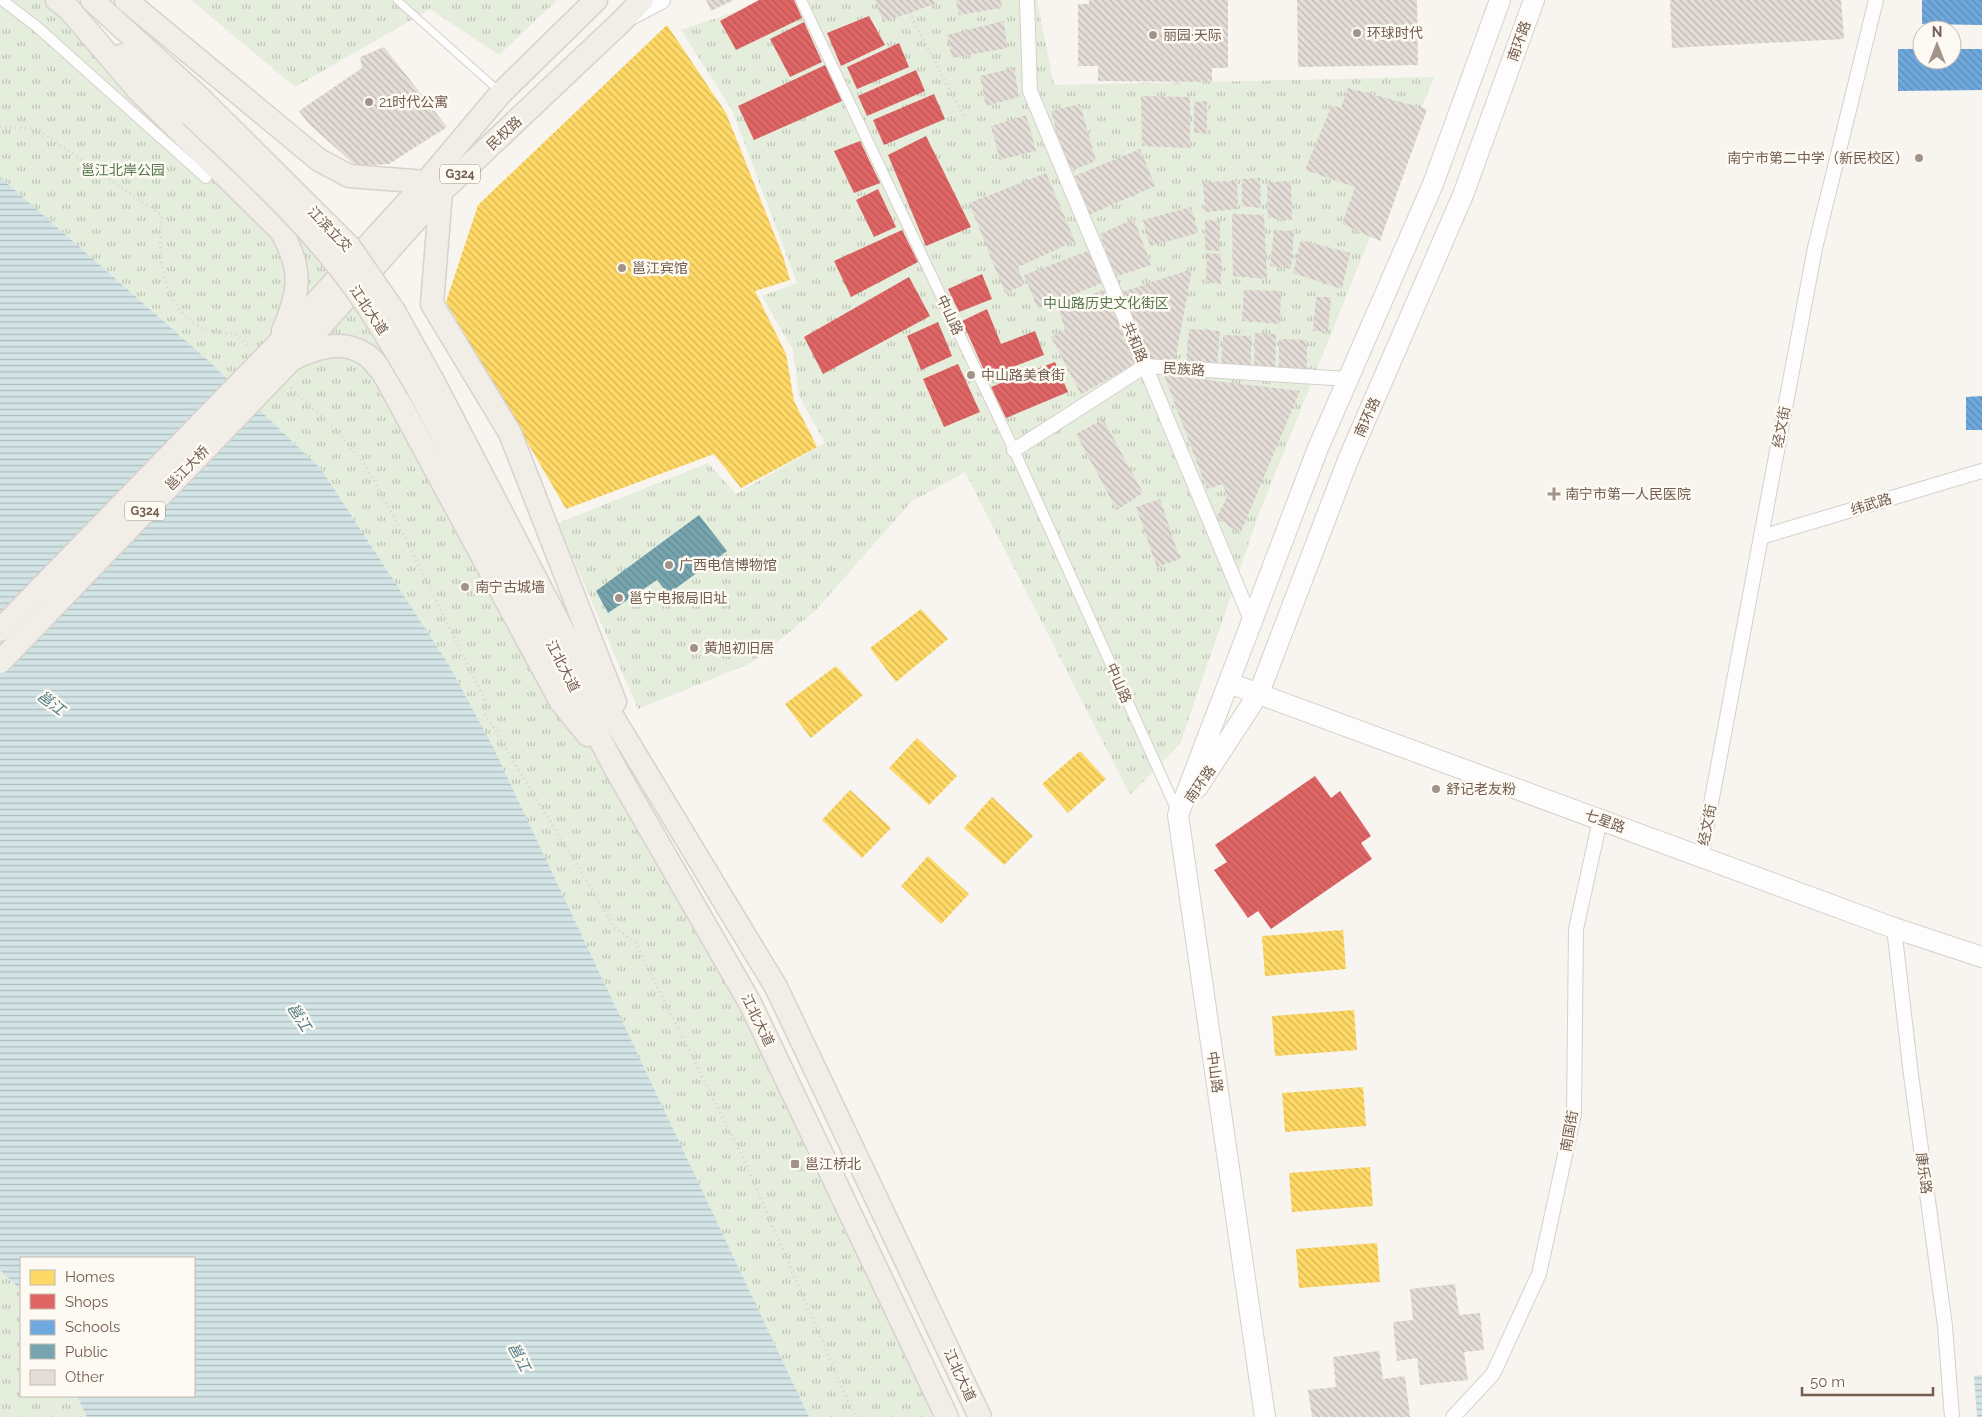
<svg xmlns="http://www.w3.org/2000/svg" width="1982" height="1417" font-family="Raleway,'Noto Sans SC',sans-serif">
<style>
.park{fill:url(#park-tufts)}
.water{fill:url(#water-rules)}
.homes{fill:url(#homes-back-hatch)}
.shops{fill:url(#shops-back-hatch)}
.schools{fill:url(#schools-back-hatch)}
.public{fill:url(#public-back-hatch)}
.building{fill:url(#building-back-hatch)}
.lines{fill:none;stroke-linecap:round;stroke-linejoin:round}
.service-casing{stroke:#d5d0cb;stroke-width:9}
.pedestrian-casing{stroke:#d5d0cb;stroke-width:12}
.minor-casing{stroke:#d5d0cb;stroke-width:16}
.tertiary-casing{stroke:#d5d0cb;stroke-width:20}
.secondary-casing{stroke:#d6d0ca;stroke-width:22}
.primary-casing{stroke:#d8d1cd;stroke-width:25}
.path{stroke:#dad4d0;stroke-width:3;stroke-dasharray:1 4;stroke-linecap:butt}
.service{stroke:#fefdfd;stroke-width:7}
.pedestrian{stroke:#fefdfd;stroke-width:10}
.minor{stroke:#fefdfd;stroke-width:14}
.tertiary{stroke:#fefdfd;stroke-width:18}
.secondary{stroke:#fefdfd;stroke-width:20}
.primary{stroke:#f1eee8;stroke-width:22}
.primary-bridge-casing{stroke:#d8d1cd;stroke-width:25;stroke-linecap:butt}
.primary-bridge{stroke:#f1eee8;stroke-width:22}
.poi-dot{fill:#a29289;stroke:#fdf9f3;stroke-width:2}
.labels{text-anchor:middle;stroke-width:5;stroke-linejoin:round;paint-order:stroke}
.shield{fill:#fdf9f3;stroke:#9c8c82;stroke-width:1}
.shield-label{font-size:12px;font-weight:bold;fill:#735e51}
.poi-label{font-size:14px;fill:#735e51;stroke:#fdf9f3;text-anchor:start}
.street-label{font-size:14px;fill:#735e51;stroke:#fdf9f3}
.park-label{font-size:14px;fill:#57784b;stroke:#fdf9f3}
.water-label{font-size:15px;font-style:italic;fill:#4d7a84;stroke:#fdf9f3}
</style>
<defs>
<pattern id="park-tufts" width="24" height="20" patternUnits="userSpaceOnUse" patternTransform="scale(1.25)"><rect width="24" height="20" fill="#e5eddc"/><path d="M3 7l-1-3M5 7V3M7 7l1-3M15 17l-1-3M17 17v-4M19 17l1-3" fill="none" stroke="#bec3b5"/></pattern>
<pattern id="water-rules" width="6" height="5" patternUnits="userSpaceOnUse" patternTransform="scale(1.25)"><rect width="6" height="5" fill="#d2e4e6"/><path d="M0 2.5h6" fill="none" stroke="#afbcbd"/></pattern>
<pattern id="homes-back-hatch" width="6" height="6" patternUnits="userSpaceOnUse" patternTransform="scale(1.25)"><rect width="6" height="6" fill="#ffd966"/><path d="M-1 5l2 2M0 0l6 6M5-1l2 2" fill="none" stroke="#d3b356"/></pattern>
<pattern id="shops-back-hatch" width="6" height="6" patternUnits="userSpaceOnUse" patternTransform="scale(1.25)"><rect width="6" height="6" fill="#e06666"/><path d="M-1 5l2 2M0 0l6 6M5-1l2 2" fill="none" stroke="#ba5756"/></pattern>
<pattern id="schools-back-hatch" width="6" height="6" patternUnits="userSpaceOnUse" patternTransform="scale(1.25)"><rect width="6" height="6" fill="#6fa8dc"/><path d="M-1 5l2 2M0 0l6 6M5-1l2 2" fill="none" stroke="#608cb5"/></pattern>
<pattern id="public-back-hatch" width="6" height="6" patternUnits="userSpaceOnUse" patternTransform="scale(1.25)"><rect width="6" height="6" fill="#76a5af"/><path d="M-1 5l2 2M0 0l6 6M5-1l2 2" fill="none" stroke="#658a91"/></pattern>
<pattern id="building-back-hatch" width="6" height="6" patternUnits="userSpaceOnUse" patternTransform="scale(1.25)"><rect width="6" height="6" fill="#e4ddd7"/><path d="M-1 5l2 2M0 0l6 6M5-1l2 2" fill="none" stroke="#bdb6b1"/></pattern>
</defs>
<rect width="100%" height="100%" fill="#f8f4f0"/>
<g class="park">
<polygon points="0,0 57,0 336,263 750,1003 947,1417 809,1417 493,747 449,665 321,469 211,363 0,177"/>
<polygon points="191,0 557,0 499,55 430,9 295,87"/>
<polygon points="771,0 1037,0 1054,85 1434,77 1260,511 1180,744 1130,795 965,472 911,502 815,611 751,663 638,709 558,523 708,463 736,494 825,443 799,396 793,350 762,296 797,283 732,110 681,30"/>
<polygon points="0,1270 21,1290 21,1396 77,1396 87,1417 0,1417"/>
</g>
<g class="water">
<polygon points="0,177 211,363 321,469 449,665 493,747 809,1417 87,1417 77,1396 194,1396 194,1258 21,1258 21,1290 0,1270"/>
<polygon points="1982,1375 1982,1417 1977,1417 1974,1376"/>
</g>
<g class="homes">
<polygon points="667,25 726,113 783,256 790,280 755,291 786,354 794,401 817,447 741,488 714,454 566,509 446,302 478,205"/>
<polygon points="921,609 948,639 896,682 870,648"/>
<polygon points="836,666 863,695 811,738 785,704"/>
<polygon points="917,738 957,776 929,805 889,768"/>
<polygon points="1080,751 1106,779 1068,813 1042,784"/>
<polygon points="850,790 891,828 862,858 822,820"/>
<polygon points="992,797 1033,836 1004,865 964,828"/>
<polygon points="928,856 969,894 941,924 901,886"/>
<polygon points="1343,930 1346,969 1265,976 1262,936"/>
<polygon points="1354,1010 1357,1050 1275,1056 1272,1016"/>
<polygon points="1363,1087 1366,1126 1285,1132 1282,1093"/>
<polygon points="1370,1167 1373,1206 1292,1212 1289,1173"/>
<polygon points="1377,1243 1380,1282 1299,1288 1296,1249"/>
</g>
<g class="shops">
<polygon points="759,0 794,0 802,18 736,50 720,21"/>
<polygon points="869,16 885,45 841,66 827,33"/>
<polygon points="804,22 822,62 790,77 770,39"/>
<polygon points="899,43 909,67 857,89 847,67"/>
<polygon points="825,65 842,101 754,140 738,106"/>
<polygon points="916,70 925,91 867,116 858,96"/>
<polygon points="934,94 945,119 884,145 873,120"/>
<polygon points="926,136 971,227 926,246 888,155"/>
<polygon points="860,141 880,183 854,193 834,151"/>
<polygon points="878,189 896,227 874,237 856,200"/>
<polygon points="902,230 918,262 851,297 834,261"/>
<polygon points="982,274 992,299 959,312 948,289"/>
<polygon points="909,277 930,316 823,374 804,337"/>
<polygon points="987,309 1001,344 1035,331 1044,355 987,377 962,321"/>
<polygon points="938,322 952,356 921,370 907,336"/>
<polygon points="1055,362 1068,392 1006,418 991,387"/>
<polygon points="958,364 980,412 944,427 923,379"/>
<polygon points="1315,776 1331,798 1340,791 1371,836 1361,843 1372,859 1271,929 1258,911 1248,918 1214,870 1227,862 1215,845"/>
</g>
<g class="schools">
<polygon points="1922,0 1982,0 1982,25 1922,24"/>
<polygon points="1898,49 1922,49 1922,60 1952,60 1952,49 1982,49 1982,90 1898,91"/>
<polygon points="1982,396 1982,430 1966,430 1966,397"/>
</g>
<polygon class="public" points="699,515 727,551 668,594 657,580 608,613 596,591"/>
<g class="building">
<polygon points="706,0 734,0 711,11"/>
<polygon points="875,0 934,0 935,4 883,22"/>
<polygon points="956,0 1001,0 1002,8 959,15"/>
<polygon points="1089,0 1228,0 1228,68 1212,68 1212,82 1098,81 1098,66 1078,66 1078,4 1089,4"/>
<polygon points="1297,0 1417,0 1418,65 1298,67"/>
<polygon points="1670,0 1841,0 1844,39 1672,48"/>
<polygon points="1004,21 1007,48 952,58 947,35"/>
<polygon points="384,47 447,127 389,164 356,166 308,123 299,111 362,68 360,57"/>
<polygon points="1014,68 1019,97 986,106 980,76"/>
<polygon points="1348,88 1427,109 1380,241 1342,224 1355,187 1305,170 1332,105 1341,108"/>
<polygon points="1141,96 1190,97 1190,148 1142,146"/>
<polygon points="1207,101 1207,133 1194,133 1194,102"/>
<polygon points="1080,104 1096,161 1068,172 1051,111"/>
<polygon points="1026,115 1036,151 1000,160 991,126"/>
<polygon points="1140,149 1155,186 1089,215 1072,177"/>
<polygon points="1046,173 1075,241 1018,267 1024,285 1005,293 969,203"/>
<polygon points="1260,178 1261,208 1242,206 1242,179"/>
<polygon points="1237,181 1238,209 1205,212 1203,182"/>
<polygon points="1291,181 1292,220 1268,218 1267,182"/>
<polygon points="1191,207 1198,233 1150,246 1143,220"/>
<polygon points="1232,214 1264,215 1267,279 1233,276"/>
<polygon points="1134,219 1151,265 1115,277 1100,234"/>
<polygon points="1205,220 1220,221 1220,251 1205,250"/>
<polygon points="1274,230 1294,231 1291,269 1270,266"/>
<polygon points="1301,240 1350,253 1342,289 1293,273"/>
<polygon points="1088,251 1102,283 1038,309 1024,275"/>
<polygon points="1207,253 1221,254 1221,284 1206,282"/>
<polygon points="1192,269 1175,361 1151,359 1122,292"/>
<polygon points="1107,289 1137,363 1081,394 1051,337 1065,330 1058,306"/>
<polygon points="1244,290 1281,291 1280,324 1242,321"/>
<polygon points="1316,297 1331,297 1328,332 1313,331"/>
<polygon points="1189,329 1220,331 1217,364 1186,361"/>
<polygon points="1255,333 1276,334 1275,371 1254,369"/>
<polygon points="1223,335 1251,336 1251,370 1221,367"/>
<polygon points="1279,339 1307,340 1307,374 1279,371"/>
<polygon points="1164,375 1300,391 1240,534 1217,517 1227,497 1223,484 1207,489"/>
<polygon points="1103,419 1143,493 1117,510 1076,434"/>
<polygon points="1160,499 1180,559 1157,567 1136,507"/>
<polygon points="1455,1284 1459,1315 1480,1313 1484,1350 1464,1352 1468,1380 1420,1385 1417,1358 1397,1361 1393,1322 1413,1320 1410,1289"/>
<polygon points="1379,1351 1383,1379 1405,1376 1410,1417 1312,1417 1308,1390 1336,1387 1333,1357"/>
</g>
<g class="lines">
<g class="service-casing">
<polyline id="service" points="397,0 499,91"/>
</g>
<g class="pedestrian-casing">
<g id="pedestrian">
<polyline points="2,0 36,26 206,178"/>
<polyline points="801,0 1014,450 1178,813"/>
</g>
</g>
<g class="minor-casing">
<g id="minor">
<polyline points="1027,0 1030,91 1252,622"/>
<polyline points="1014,450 1145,366 1348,379"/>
<polyline points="1761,537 1982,471"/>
<polyline points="1701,857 1815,248 1876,0"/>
<polyline points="1894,928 1911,1075 1945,1326 1952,1417"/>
<polyline points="1453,1417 1493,1374 1539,1274 1574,1114 1576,929 1600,820"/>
</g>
</g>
<g class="tertiary-casing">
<polyline id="tertiary" points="630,16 661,0"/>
</g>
<g class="secondary-casing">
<g id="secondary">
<polyline points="1229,683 1894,928 1982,957"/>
<polyline points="1197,788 1259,693 1348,460 1463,195 1534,0"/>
<polyline points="1265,1417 1178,815 1318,448 1433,184 1500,0"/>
</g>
</g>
<g class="primary-casing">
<g id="primary">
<path d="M 57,0 L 69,9 L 138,90 L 281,231 C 303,269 300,292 283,331"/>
<polyline points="92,0 201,99"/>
<polyline points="126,0 319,160 349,176 426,182"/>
<polyline points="123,55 191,115"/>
<polyline points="441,192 432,304 510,433 615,702"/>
<polyline points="278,344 426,182 501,93 596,0"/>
<polyline points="295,355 441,192 623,20 642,0"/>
<path d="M 291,360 C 312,349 341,339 363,353 C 373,358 379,368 385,376 L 561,702 L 588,735"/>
<polyline points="433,381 577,658 776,987 980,1417"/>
<polyline points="418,389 615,768 750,1003 947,1417"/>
</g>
</g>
<g class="path">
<polyline points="909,13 965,118"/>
<path d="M 0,127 L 37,129 L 161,215 C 159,255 160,307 202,328 C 212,333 226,333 236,334 L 249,347"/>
<polyline points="291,388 335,429 366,466 404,536 485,700 485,714 615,928 635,942 744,1160 855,1417"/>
</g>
<use href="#service" class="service"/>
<use href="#pedestrian" class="pedestrian"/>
<use href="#minor" class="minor"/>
<use href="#tertiary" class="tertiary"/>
<use href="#secondary" class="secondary"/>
<use href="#primary" class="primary"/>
<g class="primary-bridge-casing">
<g id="primary-bridge">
<polyline points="201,99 349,246 394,311 433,381"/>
<path d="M 191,115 C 240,162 292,208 335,262 C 367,301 393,346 418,389"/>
<polyline points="0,630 278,344"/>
<polyline points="0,662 291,360"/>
</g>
</g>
<use href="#primary-bridge" class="primary-bridge"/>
</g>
<g class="poi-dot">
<circle cx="1357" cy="33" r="5"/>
<circle cx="1153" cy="35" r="5"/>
<circle cx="369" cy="102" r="5"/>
<circle cx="1919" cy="158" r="5"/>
<circle cx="622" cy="268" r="5"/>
<circle cx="971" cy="375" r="5"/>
<path d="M1551.5 486.5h5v5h5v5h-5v5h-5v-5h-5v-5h5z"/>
<circle cx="669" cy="565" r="5"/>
<circle cx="465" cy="587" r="5"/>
<circle cx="619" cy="598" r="5"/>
<circle cx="694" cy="648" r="5"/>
<circle cx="1436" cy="789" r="5"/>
<rect x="790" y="1159" width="10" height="10" rx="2.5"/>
</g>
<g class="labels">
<g class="shield">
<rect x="440" y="164.5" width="40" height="19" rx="4"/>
<rect x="125" y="501.5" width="40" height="19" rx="4"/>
</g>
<g class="shield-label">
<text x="460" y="178">G324</text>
<text x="145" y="515">G324</text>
</g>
<g class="poi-label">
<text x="1367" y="38">环球时代</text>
<text x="1163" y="40">丽园·天际</text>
<text x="379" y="107">21时代公寓</text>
<text x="1909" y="163" text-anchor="end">南宁市第二中学（新民校区）</text>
<text x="632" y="273">邕江宾馆</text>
<text x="981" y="380">中山路美食街</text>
<text x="1565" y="499">南宁市第一人民医院</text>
<text x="679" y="570">广西电信博物馆</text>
<text x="475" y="592">南宁古城墙</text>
<text x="629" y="603">邕宁电报局旧址</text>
<text x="704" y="653">黄旭初旧居</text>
<text x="1446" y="794">舒记老友粉</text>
<text x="805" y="1169">邕江桥北</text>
</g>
<g class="street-label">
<text transform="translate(1519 41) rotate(-70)" y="5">南环路</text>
<text transform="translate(504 133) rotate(-43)" y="5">民权路</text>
<text transform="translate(330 229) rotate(46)" y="5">江滨立交</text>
<text transform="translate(369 310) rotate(56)" y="5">江北大道</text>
<text transform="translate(950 315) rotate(65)" y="5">中山路</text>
<text transform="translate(1135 342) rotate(67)" y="5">共和路</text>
<text transform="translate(1184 369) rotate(4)" y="5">民族路</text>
<text transform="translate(1367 417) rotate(-66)" y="5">南环路</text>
<text transform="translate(1781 427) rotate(-79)" y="5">经文街</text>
<text transform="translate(187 468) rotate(-46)" y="5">邕江大桥</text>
<text transform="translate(1871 504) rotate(-17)" y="5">纬武路</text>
<text transform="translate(563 666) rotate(63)" y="5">江北大道</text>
<text transform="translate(1119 683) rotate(66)" y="5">中山路</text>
<text transform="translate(1200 784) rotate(-55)" y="5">南环路</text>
<text transform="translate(1605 821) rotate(20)" y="5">七星路</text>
<text transform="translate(1707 825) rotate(-79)" y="5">经文街</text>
<text transform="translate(758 1020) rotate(64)" y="5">江北大道</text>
<text transform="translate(1215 1072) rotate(82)" y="5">中山路</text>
<text transform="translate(1569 1131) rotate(-80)" y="5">南国街</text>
<text transform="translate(1924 1173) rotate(82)" y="5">康乐路</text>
<text transform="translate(960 1375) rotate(65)" y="5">江北大道</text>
</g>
<g class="park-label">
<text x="123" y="175">邕江北岸公园</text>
<text x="1106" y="308">中山路历史文化街区</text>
</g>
<g class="water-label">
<text transform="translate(51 703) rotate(37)" y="5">邕江</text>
<text transform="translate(299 1017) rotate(57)" y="5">邕江</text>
<text transform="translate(519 1357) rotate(62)" y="5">邕江</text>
</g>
</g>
<rect x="20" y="1257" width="175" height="140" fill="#fdf9f3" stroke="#c6bbb2"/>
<rect x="30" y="1270" width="25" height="15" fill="#ffd966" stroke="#c6bbb2"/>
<text x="65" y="1282" font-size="15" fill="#735e51">Homes</text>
<rect x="30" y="1294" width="25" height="15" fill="#e06666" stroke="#c6bbb2"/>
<text x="65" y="1307" font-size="15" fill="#735e51">Shops</text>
<rect x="30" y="1320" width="25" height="15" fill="#6fa8dc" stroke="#c6bbb2"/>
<text x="65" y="1332" font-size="15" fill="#735e51">Schools</text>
<rect x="30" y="1344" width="25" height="15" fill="#76a5af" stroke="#c6bbb2"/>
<text x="65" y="1357" font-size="15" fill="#735e51">Public</text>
<rect x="30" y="1370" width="25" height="15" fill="#e4ddd7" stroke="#c6bbb2"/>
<text x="65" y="1382" font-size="15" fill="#735e51">Other</text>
<g transform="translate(1937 45)"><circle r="24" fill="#fdf9f3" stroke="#c6bbb2"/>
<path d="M0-4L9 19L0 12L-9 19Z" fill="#a29289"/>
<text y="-8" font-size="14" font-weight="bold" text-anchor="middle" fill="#735e51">N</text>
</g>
<path d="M1802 1387v8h131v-8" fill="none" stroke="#735e51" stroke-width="2.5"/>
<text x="1810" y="1387" font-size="15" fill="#735e51" stroke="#fdf9f3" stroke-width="4" paint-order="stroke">50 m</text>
</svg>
